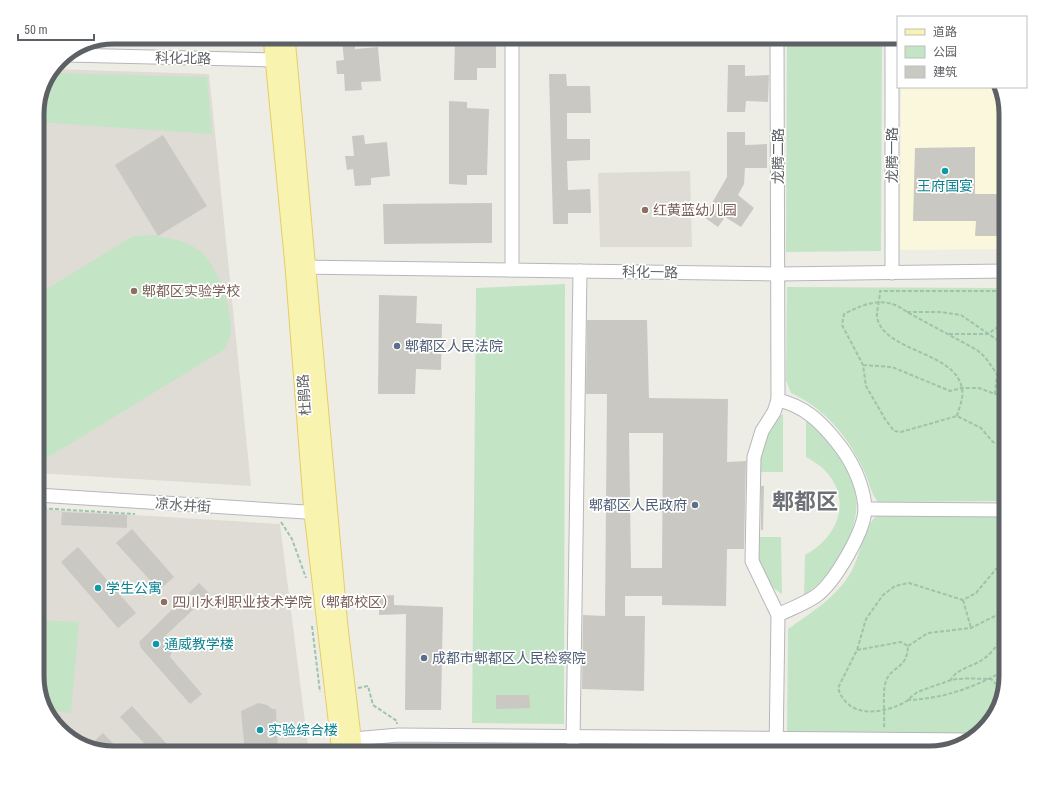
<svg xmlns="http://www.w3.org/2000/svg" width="1043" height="790" font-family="'Roboto Condensed','Noto Sans SC',sans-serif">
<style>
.commercial{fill:#fbf7dd}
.education{fill:#dedcd4}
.green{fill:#c4e4c6}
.building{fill:#cac8c2;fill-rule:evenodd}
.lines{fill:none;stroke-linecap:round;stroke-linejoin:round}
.minor-casing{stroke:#b5b7bb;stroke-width:15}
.major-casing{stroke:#e6cd66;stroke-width:19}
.path{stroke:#9ec4ab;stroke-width:2;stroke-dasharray:4 2;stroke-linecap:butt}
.minor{stroke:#fff;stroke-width:13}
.major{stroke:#f9f3b0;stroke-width:17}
.culture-dot{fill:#0f9aa8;stroke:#fff;stroke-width:1.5}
.education-dot{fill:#8d6e63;stroke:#fff;stroke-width:1.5}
.service-dot{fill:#5c6f8a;stroke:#fff;stroke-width:1.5}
.labels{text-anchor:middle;stroke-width:3.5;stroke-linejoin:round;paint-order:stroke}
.street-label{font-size:14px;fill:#5d6064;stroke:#fff}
.culture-label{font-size:14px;fill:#0d838f;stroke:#fff;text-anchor:start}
.education-label{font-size:14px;fill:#785e54;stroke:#fff;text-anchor:start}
.service-label{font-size:14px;fill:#4e5e75;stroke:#fff;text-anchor:start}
.town-label{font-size:22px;font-weight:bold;fill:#6e7276;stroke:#fff}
.rim{fill:none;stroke:#5d6064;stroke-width:5}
</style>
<rect width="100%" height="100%" fill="#eeede5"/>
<polygon class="commercial" points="901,87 1000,87 1006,114 1006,249 900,250"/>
<g class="education">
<polygon points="53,69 209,74 251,486 37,473 37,109 45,80"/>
<polygon points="690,171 692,247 600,247 598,173"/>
<polygon points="37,509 280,524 309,753 114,753 67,737 45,710 37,681"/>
</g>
<g class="green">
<polygon points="787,37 882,37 881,251 786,252"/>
<path d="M 50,73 L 207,77 L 212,134 L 37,122 L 37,120 C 50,105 50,92 50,73 Z"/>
<path d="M 152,235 C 168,238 189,241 201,252 C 218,267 231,306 231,329 C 231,335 227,343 225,349 L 37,464 L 37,295 L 133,236 Z"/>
<polygon points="565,284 564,724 472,723 476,288"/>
<path d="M 787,287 L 1006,288 L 1006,501 L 878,502 C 870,492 869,480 863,469 C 848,436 824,408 791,393 L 786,380 Z"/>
<path d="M 783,414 L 783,472 L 758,472 C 760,450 761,427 783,414 Z"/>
<path d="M 806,416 C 847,459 875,493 842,552 C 832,569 821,584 804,595 L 805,555 C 849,531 853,481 806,457 Z"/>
<path d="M 876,516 L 1006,517 L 1006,676 L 990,723 L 974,736 L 787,735 L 788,629 C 813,611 841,595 854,566 C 862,549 863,530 876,516 Z"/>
<path d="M 757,537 L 781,537 L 782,594 C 760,582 757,559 757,537 Z"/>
<polygon points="37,620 79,622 71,713 45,710 37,681"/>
<polygon points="781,751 885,752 781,753"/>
</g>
<g class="building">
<polygon points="455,37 475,37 475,46 496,46 496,68 477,68 477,80 454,80"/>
<polygon points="355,40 355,49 378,47 381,81 361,82 362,90 345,91 344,74 337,74 336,61 344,60 342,41"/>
<polygon points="728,65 745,65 745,76 769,75 768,102 746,101 745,112 727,112"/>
<polygon points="549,74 566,74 567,86 590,86 591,113 567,113 567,139 590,139 590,160 567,161 568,190 590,189 591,213 568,213 568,224 553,224"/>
<polygon points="449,101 467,102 467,108 489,109 487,175 467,175 467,185 449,184"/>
<polygon points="727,132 745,132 745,145 767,144 767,168 745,168 744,184 738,195 754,208 741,227 725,217 718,227 704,217 727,177"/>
<polygon points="163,135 207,206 158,236 115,165"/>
<polygon points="364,135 365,144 387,142 390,176 371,178 371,185 355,186 353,169 347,170 345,156 354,156 352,136"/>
<polygon points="975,147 975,194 1006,194 1006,236 975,236 976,221 913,221 915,148"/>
<polygon points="492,203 492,243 384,244 383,204"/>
<polygon points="379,295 417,296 416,323 442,324 441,370 416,369 415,394 378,394"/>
<path d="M 587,320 L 647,320 L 649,398 L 728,399 L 727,462 L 746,461 L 744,549 L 727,549 L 726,606 L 662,605 L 662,596 L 625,596 L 625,616 L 645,616 L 644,691 L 582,689 L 583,615 L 605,616 L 607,394 L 586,394 ZM 629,433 L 663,433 L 662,568 L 631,568 Z"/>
<polygon points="761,486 764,486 763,530 761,530"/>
<polygon points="62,512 127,515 127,528 61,525"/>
<polygon points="132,529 174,577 159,590 116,543"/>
<polygon points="78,547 136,613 118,628 61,562"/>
<polygon points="199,583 210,594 166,635 173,648 170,657 202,694 190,704 141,648 139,642"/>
<polygon points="394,595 394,605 443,607 441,710 405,710 406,614 379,615 379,596"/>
<polygon points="496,695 529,695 530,708 496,709"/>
<polygon points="258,703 267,705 272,709 276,709 278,753 245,753 241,711"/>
<polygon points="132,706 175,753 153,753 120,717"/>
<polygon points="103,733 122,753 114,753 90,745"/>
</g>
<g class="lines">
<g class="minor-casing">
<g id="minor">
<polyline points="68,55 274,60"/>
<polyline points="298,267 778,274 1006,271"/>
<polyline points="512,270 512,37"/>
<polyline points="892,273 892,37"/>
<polyline points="37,495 321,513"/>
<polyline points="865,509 1006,510"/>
<polyline points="778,615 752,561 754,457 762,431 774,412 778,400"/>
<polyline points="573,742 580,271"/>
<polyline points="345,745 353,739 399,735 969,740"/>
<path d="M 776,753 L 778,615 C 790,609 804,604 816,596 C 834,583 866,530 865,507 C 863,483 851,459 836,441 C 820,421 804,406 778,400 L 777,37"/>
</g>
</g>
<g class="major-casing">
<g id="major">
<polyline points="272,37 294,266 313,513 341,753"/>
<polyline points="286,37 339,627 354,753"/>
</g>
</g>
<g class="path">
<polyline points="907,312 941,312 961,315 1006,346"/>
<polyline points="949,334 988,334 1006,321"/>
<path d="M 863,365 L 892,367 L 950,391 L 962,388 L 979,388 L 995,394 L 997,374 L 985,357 L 977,350 L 907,312 C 885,295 866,303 844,314 L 842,325 L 863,365 L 866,386 L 885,419 L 894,431 L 901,432 L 957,416 L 981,428 L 993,442 L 1006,447"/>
<polyline points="997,374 1002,377 1006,381"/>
<polyline points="995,394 1003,395 1006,392"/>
<path d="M 957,416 C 959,408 964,398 962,389 C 956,351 886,353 877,318 C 876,313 880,298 880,291 L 1006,291"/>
<polyline points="1002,446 1006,443"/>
<polyline points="37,508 135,514"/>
<polyline points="281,522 292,539 306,578"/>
<polyline points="997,570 1006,575"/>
<polyline points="963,600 971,628"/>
<polyline points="312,626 320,692"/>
<polyline points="908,646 928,633 971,628 997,615 1006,620"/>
<path d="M 857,650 L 901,642 L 908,646 C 907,670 892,665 886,681 C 882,691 885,715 884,728"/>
<path d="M 950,681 C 957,667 975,667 986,657 C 994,651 1000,640 1006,632"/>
<polyline points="358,688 368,686 373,705 397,721 397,724"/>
<path d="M 1001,689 L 991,679 C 978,679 960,677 948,681 C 938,685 926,688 916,693 C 913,695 910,698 907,701 C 884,714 848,720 838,688 L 857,650 L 866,619 L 883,595 L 895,586 L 909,583 L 963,600 L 976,593 L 996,569 L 1006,566"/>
<path d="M 907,700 C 943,699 975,687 1006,670"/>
<polyline points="973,729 982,729"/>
<polyline points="399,746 399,753"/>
</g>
<use href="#minor" class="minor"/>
<use href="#major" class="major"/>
</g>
<g class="culture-dot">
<circle cx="945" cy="171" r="4"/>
<circle cx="98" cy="588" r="4"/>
<circle cx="156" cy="644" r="4"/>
<circle cx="260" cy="730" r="4"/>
</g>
<g class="education-dot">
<circle cx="645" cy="210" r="4"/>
<circle cx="134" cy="291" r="4"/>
<circle cx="164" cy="602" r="4"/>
</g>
<g class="service-dot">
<circle cx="397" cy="346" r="4"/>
<circle cx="695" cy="505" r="4"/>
<circle cx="424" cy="658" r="4"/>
</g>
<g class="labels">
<g class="street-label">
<text transform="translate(183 58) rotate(1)" y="5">科化北路</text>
<text transform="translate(892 155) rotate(-90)" y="5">龙腾一路</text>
<text transform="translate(778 156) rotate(-90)" y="5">龙腾二路</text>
<text transform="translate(650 272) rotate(1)" y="5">科化一路</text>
<text transform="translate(304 395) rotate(-94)" y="5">杜鹃路</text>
<text transform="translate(183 505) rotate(4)" y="5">凉水井街</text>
</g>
<g class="culture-label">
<text x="945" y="191" text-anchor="middle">王府国宴</text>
<text x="106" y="593">学生公寓</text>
<text x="164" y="649">通威教学楼</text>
<text x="268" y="735">实验综合楼</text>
</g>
<g class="education-label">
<text x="653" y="215">红黄蓝幼儿园</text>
<text x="142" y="296">郫都区实验学校</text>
<text x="172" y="607">四川水利职业技术学院（郫都校区）</text>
</g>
<g class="service-label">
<text x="405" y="351">郫都区人民法院</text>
<text x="687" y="510" text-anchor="end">郫都区人民政府</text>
<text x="432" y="663">成都市郫都区人民检察院</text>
</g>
<g class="town-label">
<text x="805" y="509">郫都区</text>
</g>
</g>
<path d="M0 0H1043V790H0ZM114 44H929A70 70 0 0 1 999 114V676A70 70 0 0 1 929 746H114A70 70 0 0 1 44 676V114A70 70 0 0 1 114 44Z" fill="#fff" fill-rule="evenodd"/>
<path class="rim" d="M114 44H929A70 70 0 0 1 999 114V676A70 70 0 0 1 929 746H114A70 70 0 0 1 44 676V114A70 70 0 0 1 114 44Z"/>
<rect x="897" y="16" width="130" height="72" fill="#ffffff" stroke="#bebfc1"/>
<rect x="905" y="29" width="20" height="6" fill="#f9f3b0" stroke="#bebfc1"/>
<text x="933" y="36" font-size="12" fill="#5d6064">道路</text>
<rect x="905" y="46" width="20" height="12" fill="#c4e4c6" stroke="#bebfc1"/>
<text x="933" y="56" font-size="12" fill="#5d6064">公园</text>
<rect x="905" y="66" width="20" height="12" fill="#cac8c2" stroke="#bebfc1"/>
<text x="933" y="76" font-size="12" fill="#5d6064">建筑</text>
<path d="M18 34v6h76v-6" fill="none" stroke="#5d6064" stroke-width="2"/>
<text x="24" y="34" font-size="12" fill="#5d6064" stroke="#ffffff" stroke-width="3" paint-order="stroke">50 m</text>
</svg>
